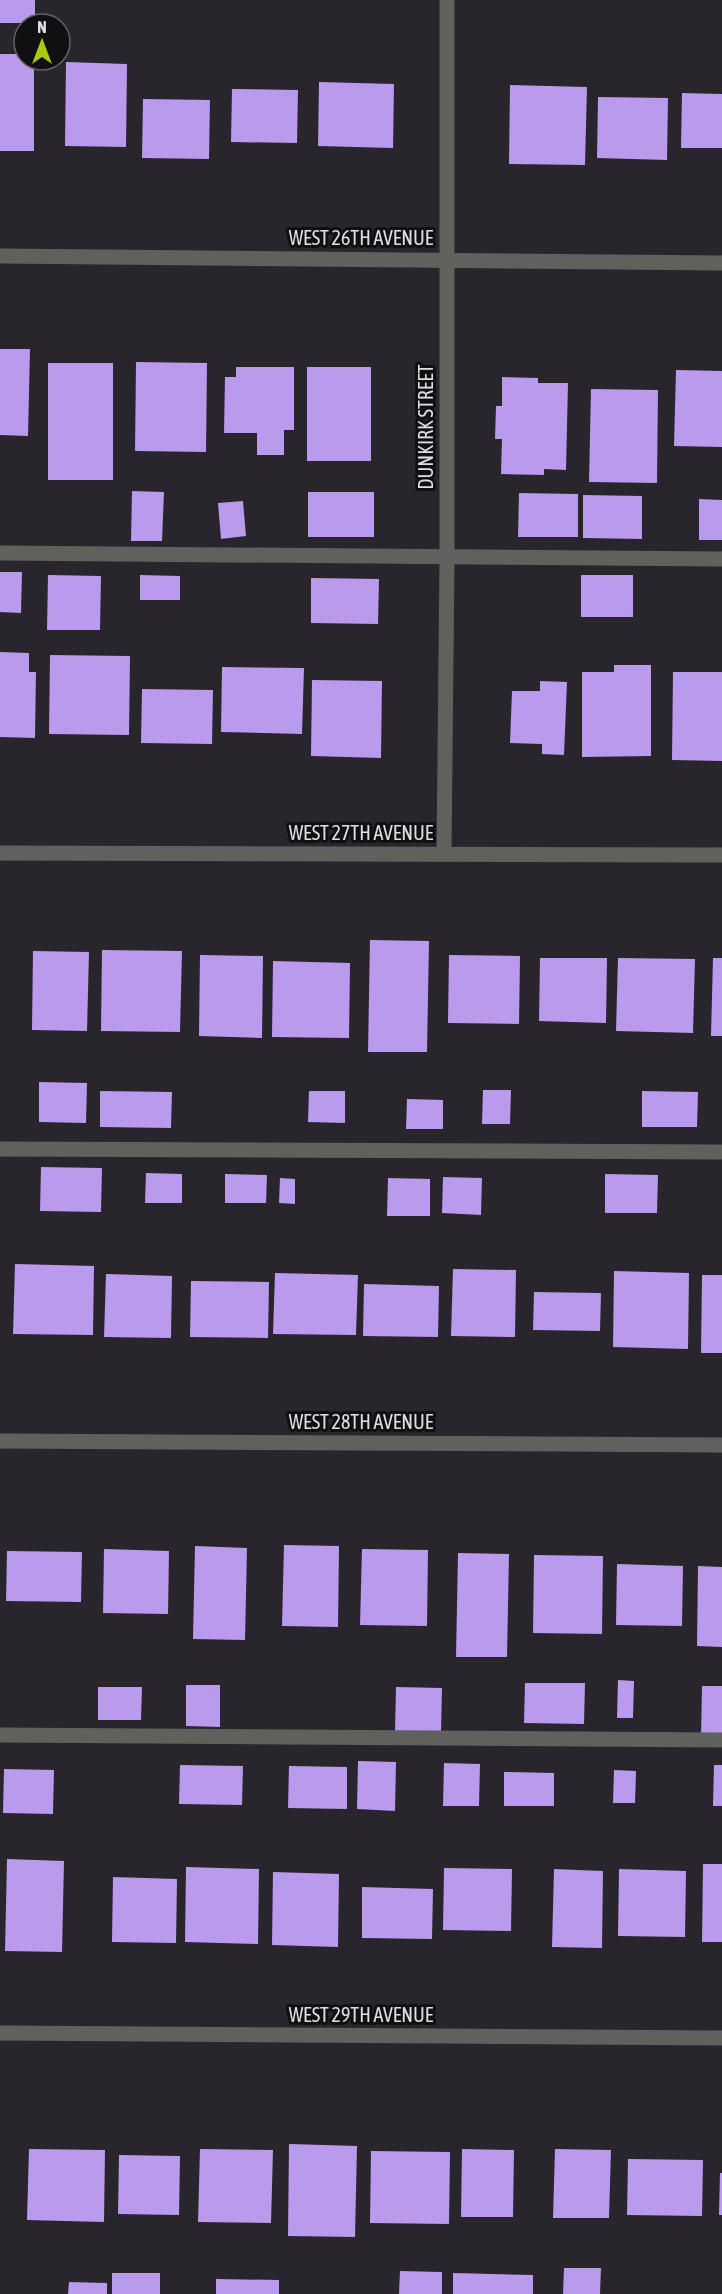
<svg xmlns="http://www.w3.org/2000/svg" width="722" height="2294" font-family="'Asap Condensed',sans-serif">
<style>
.building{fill:#ba9aec}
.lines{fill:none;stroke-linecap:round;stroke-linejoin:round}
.service{stroke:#60615d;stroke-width:15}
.minor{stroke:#60615d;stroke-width:15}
.labels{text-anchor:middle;stroke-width:6;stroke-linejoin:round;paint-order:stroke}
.street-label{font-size:20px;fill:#e0dee3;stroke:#100f12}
</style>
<rect width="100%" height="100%" fill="#28252c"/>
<g class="building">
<rect x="0" y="0" width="35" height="23"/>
<polygon points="0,54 24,54 24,60 34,60 34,151 0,151"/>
<polygon points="66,62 127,64 126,147 65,146"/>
<polygon points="319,82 394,84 393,148 318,146"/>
<polygon points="510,85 587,87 585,165 509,164"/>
<polygon points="232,89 298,90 297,143 231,142"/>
<polygon points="682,93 722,94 722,148 681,148"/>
<polygon points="598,97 668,98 667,160 597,158"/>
<polygon points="143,99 210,100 209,159 142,158"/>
<polygon points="0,349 30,349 28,436 0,435"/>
<polygon points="136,362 207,363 206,452 135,451"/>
<rect x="48" y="363" width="65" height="117"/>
<polygon points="236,367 294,367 294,430 284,430 284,455 257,455 257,433 224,433 225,377 236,377"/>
<rect x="307" y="367" width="64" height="94"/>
<polygon points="676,370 722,371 722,447 674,446"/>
<polygon points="502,377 538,378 538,383 568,383 566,470 544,469 544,475 501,474 502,439 495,439 496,406 502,406"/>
<polygon points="591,389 658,390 657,483 589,482"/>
<polygon points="132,491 164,492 162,541 131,541"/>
<rect x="308" y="492" width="66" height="45"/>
<polygon points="519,493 578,494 578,537 518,537"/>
<polygon points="583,495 642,496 642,539 583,538"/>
<polygon points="699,499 722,500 722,540 699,540"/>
<polygon points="243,501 246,536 221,539 218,503"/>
<polygon points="0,572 22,572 21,613 0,612"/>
<polygon points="48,575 101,576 100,630 47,630"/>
<polygon points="140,575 180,576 180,600 140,600"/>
<rect x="581" y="575" width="52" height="42"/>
<polygon points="311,578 379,579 378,624 311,623"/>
<polygon points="0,652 29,653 29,672 36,672 35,738 0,737"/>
<polygon points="50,655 130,656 129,735 49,734"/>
<polygon points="614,665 651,665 651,756 582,757 582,672 614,672"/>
<polygon points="222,667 304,668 302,734 221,732"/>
<polygon points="673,672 722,672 722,761 672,760"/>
<polygon points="312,680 382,681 381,758 311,756"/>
<polygon points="540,681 567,682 564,755 542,754 542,744 510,743 512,691 540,691"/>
<polygon points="142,689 213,690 212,744 141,743"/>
<polygon points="370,940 429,941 427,1052 368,1052"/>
<polygon points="102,950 182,951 180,1032 101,1031"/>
<polygon points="33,951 89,952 87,1031 32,1030"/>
<polygon points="200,955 263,956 262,1038 199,1036"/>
<polygon points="449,955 520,956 519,1024 448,1023"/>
<polygon points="540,958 607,958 606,1023 539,1021"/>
<polygon points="618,958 695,959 693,1033 616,1031"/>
<polygon points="713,958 722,958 722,1036 711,1036"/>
<polygon points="273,961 350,963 349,1038 272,1037"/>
<polygon points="39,1082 87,1083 86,1123 39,1122"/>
<polygon points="483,1090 511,1090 510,1124 482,1124"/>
<polygon points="100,1091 172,1092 171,1128 100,1127"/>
<polygon points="309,1091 345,1091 345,1123 308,1122"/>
<polygon points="642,1091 698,1092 697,1127 642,1127"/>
<polygon points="407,1099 443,1100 443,1129 406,1129"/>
<polygon points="41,1167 102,1168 101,1212 40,1211"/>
<polygon points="146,1173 182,1174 182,1203 145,1203"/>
<polygon points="225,1174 267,1175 266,1203 225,1203"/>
<polygon points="605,1174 658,1175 657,1213 605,1213"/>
<polygon points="443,1177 482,1178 481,1215 442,1213"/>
<polygon points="280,1178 295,1179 295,1204 279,1203"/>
<polygon points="388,1178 430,1179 430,1216 387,1216"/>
<polygon points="15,1264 94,1266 93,1335 13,1334"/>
<polygon points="453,1269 516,1270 515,1337 451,1336"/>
<polygon points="614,1271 689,1273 688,1349 613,1347"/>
<polygon points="275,1273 358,1275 356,1335 273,1334"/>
<polygon points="106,1274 172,1276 171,1338 104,1337"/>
<polygon points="702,1275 722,1275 722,1353 701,1353"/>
<polygon points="191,1281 269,1282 268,1338 190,1337"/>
<polygon points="364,1284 439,1286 438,1337 363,1336"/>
<polygon points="534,1292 601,1293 600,1331 533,1330"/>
<polygon points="284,1545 339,1546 338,1627 282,1626"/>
<polygon points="195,1546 247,1548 245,1640 193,1639"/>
<polygon points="104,1549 169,1551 168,1614 103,1613"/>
<polygon points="362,1549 428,1550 427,1626 360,1625"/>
<polygon points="7,1551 82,1552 81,1602 6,1601"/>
<polygon points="458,1553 509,1554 507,1657 456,1657"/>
<polygon points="534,1555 603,1556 602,1634 533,1633"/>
<polygon points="617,1564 683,1566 682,1626 616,1625"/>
<polygon points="698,1566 722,1567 722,1647 697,1646"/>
<polygon points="618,1680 634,1681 633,1718 617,1718"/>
<polygon points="525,1683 585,1683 584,1724 524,1723"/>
<polygon points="186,1685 220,1685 220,1727 186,1726"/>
<polygon points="702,1686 722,1686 722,1739 701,1738"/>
<polygon points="98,1687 142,1687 141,1720 98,1720"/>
<polygon points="396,1687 442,1688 441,1732 395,1731"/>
<polygon points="358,1761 396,1762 395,1811 357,1809"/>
<polygon points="444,1763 480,1764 479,1806 443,1806"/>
<polygon points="180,1765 243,1766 242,1805 179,1804"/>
<polygon points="714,1765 722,1765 722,1806 713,1806"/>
<polygon points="289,1766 347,1767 347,1809 288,1808"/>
<polygon points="4,1769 54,1770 53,1814 3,1813"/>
<polygon points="614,1770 636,1771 635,1803 613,1803"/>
<polygon points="504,1772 554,1773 554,1806 504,1806"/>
<polygon points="7,1859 64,1861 62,1952 5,1951"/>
<polygon points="703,1864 722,1864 722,1942 702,1942"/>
<polygon points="186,1867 259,1869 258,1944 185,1942"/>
<polygon points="444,1868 512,1869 511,1931 443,1930"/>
<polygon points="554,1869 603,1871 602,1948 552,1947"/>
<polygon points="619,1869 686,1871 685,1937 618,1936"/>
<polygon points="273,1872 339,1874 338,1947 272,1945"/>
<polygon points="113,1877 177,1879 176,1943 112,1942"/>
<polygon points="362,1887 433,1889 432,1939 362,1938"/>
<polygon points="289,2144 357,2146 355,2237 288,2236"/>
<polygon points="29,2149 105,2150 104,2222 27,2220"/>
<polygon points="200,2149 273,2150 271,2223 198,2222"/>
<polygon points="462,2149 514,2150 513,2217 461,2217"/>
<polygon points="555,2149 611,2150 609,2218 553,2218"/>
<polygon points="371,2151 450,2152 449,2224 370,2223"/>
<polygon points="119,2155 180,2156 179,2215 118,2214"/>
<polygon points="628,2159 703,2160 702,2216 627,2215"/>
<polygon points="720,2173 722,2173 722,2215 719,2215"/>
<polygon points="564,2268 601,2268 600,2294 563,2294"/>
<polygon points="400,2271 442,2272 442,2294 399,2294"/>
<rect x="112" y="2273" width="48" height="21"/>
<polygon points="453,2273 533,2275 533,2294 453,2294"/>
<polygon points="216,2279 279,2280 279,2294 216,2294"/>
<polygon points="69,2282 107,2283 107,2294 68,2294"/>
</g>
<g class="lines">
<g class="service">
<polyline points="0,553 722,559"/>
<polyline points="0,1149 722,1152"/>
<polyline points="0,1735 722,1740"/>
</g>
<g class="minor">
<polyline points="0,256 722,263"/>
<polyline points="0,853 722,855"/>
<polyline points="444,854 447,558 447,0"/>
<polyline points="0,1441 722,1445"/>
<polyline points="0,2033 722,2038"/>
</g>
</g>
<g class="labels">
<g class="street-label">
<text x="361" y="245">WEST 26TH AVENUE</text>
<text transform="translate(426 427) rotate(-90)" y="7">DUNKIRK STREET</text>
<text x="361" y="840">WEST 27TH AVENUE</text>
<text x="361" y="1429">WEST 28TH AVENUE</text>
<text x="361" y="2022">WEST 29TH AVENUE</text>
</g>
</g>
<g transform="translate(42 42)"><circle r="28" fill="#100f12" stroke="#636266" stroke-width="1.5"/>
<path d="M0-4.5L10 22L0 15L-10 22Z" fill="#adc60e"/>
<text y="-9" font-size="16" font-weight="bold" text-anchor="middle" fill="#e0dee3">N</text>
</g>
</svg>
